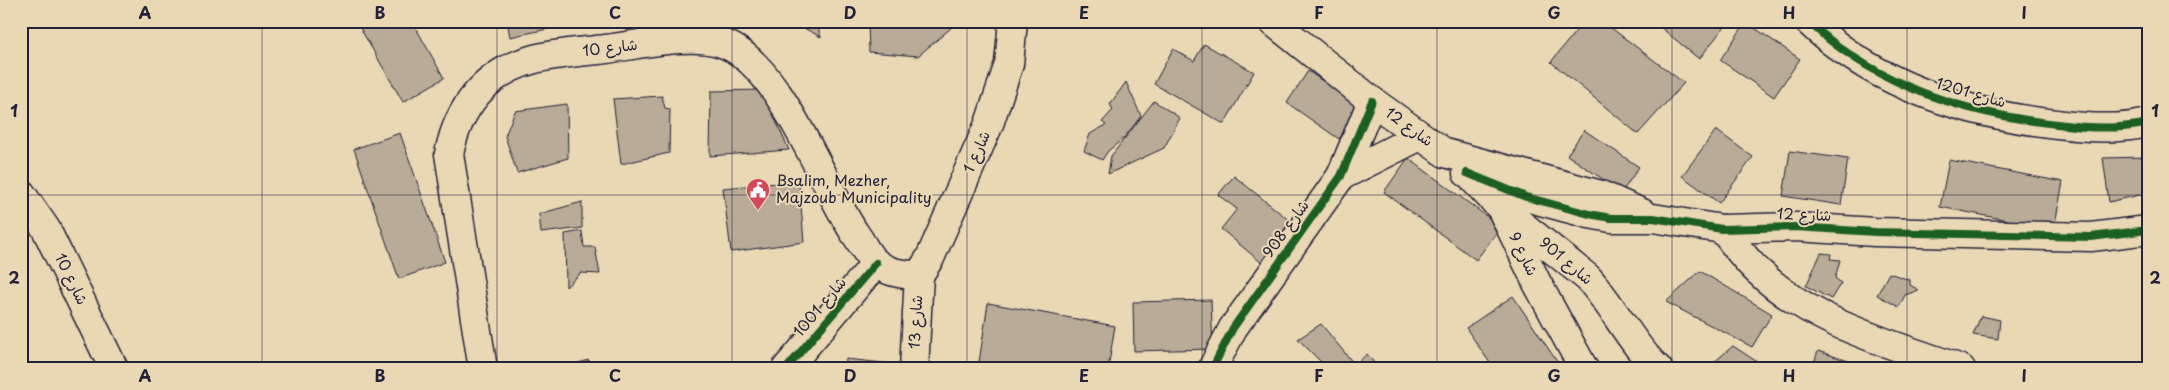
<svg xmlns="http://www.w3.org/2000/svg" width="2169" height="390" font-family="'Playpen Sans','Playpen Sans Arabic',sans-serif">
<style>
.building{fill:#b8ab97;stroke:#22223b}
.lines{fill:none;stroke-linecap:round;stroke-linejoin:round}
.minor-casing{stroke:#22223b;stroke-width:31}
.tertiary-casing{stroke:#22223b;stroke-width:31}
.secondary-casing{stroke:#22223b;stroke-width:31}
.minor{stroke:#ead8b5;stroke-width:28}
.tertiary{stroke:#ead8b5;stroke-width:28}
.secondary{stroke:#ead8b5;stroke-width:28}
.cycleway-casing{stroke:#ead8b5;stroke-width:11}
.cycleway{stroke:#1b5e20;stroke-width:8}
.grid{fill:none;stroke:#22223b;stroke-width:1;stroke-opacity:0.55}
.labels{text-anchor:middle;stroke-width:4;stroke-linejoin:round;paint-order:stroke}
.street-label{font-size:15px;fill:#22223b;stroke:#ead8b5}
.poi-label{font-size:15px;fill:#22223b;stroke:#ead8b5;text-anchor:start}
.neatline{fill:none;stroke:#22223b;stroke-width:2}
.grid-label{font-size:16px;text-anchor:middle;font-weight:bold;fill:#22223b}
</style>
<rect width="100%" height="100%" fill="#ead8b5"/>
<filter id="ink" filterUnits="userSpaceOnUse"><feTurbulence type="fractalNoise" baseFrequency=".02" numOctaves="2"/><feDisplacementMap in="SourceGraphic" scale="10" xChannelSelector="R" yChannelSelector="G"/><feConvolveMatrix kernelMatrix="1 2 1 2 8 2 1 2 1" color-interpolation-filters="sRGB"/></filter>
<g filter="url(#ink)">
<g class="building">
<polygon points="356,21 412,21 444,78 403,102"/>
<polygon points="507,21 585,21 510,37"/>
<polygon points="790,21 816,21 821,37 796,24"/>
<polygon points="868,21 950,21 951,28 918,56 869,52"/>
<polygon points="1584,21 1602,21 1684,83 1638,134 1551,62"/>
<polygon points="1653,21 1729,21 1699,59"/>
<polygon points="1746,22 1800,59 1774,97 1720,60"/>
<polygon points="1204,44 1254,72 1224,124 1154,84 1173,49 1194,61"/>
<polygon points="1308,71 1361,107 1339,139 1287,103"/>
<polygon points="1126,82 1141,116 1124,138 1108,151 1102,160 1084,151 1090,134 1106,125 1102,122 1113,110 1110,104"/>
<polygon points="762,90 789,150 710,156 711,91"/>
<polygon points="662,96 665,108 670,109 669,153 621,164 613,99"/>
<polygon points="1154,101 1180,118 1164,148 1108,174 1111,156"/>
<polygon points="567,104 568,158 517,173 505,136 515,111"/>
<polygon points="1584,130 1639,167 1622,192 1567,155"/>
<polygon points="1716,130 1753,157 1719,203 1682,176"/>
<polygon points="400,133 445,262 399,279 354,149"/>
<polygon points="1790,151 1848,159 1841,205 1783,196"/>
<polygon points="2148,157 2148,193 2109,202 2103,158"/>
<polygon points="1408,158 1501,227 1476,260 1384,192"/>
<polygon points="1949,160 2063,182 2054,229 1940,207"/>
<polygon points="1234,176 1294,224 1262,263 1221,229 1237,209 1218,195"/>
<polygon points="799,181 804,242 731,252 723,188"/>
<polygon points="582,202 582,228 541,233 539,214"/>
<polygon points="582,231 584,247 595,247 600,274 581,273 566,287 565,234"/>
<polygon points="1821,253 1831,254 1830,259 1840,260 1835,278 1841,283 1831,299 1806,286"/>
<polygon points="1700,271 1772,314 1752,347 1666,302"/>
<polygon points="1889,273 1910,280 1910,285 1919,290 1905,295 1899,307 1877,295"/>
<polygon points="1513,296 1562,369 1494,369 1466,328"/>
<polygon points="1211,300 1213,349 1134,351 1133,302"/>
<polygon points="988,303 1115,326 1108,369 978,369"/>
<polygon points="1981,316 2000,320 1998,339 1973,335"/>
<polygon points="1321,324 1355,365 1367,354 1379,369 1328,369 1298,339"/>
<polygon points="1733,346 1768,369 1706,369"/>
<polygon points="1818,351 1873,369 1812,369"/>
<polygon points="846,359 894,364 893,369 845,369"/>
<polygon points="589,360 592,369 556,369"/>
<polygon points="625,361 660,369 625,369"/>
</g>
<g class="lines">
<g class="minor-casing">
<g id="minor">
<polyline points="1272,21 1372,101 1445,153 1601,195 1642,213"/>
<path d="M 1808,21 C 1876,86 1965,114 2057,124 C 2086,128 2119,130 2148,123"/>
<polyline points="1467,173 1526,197 1589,214 1611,218 1653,218 1722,229 1796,227 1875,232 2091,237 2148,230"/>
<polyline points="1341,176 1420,136"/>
<polyline points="1475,181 1501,208 1537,283 1584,369"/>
<path d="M 1506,212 L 1588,278 C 1614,307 1630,342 1658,369"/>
<path d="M 1722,229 C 1734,243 1745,260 1759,272 C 1813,324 1892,344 1961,369"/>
<polyline points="786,369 876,263"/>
<polyline points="1212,369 1233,328 1341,176 1372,101"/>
</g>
</g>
<g class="tertiary-casing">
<polyline id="tertiary" points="914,369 919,275"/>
</g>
<g class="secondary-casing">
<g id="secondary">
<polyline points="21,193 46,229 114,369"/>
<path d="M 483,369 L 449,154 C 458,108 485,73 531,60 C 555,53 581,52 606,49 C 639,45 690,32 722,43 C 781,63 821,184 856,235 C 862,243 868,257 876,263 C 887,272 905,275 919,275 L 930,258 L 989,124 L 1009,64 L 1013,21"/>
</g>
</g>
<use href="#minor" class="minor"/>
<use href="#tertiary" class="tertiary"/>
<use href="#secondary" class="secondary"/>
<g class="cycleway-casing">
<g id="cycleway">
<path d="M 1808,21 C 1876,86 1965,114 2057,124 C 2086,128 2119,130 2148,123"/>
<polyline points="1467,173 1526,197 1589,214 1611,218 1653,218 1722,229 1796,227 1875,232 2091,237 2148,230"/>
<polyline points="786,369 876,263"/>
<polyline points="1212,369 1233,328 1341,176 1372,101"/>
</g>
</g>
<use href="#cycleway" class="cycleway"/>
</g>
</g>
<path class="grid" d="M 262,21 L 262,369M 497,21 L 497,369M 732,21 L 732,369M 967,21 L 967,369M 1202,21 L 1202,369M 1437,21 L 1437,369M 1672,21 L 1672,369M 1907,21 L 1907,369M 21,195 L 2148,195"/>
<defs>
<g id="civic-pin" transform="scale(1.25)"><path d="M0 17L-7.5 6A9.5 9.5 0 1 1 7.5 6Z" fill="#d1495b" stroke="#ead8b5"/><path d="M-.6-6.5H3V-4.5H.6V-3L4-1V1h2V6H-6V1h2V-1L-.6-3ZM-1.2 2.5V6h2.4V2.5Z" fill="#fff"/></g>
</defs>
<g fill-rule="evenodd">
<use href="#civic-pin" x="758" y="190"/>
</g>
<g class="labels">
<g class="street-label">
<text transform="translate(610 48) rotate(-7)" y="5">شارع 10</text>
<text transform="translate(1971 93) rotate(16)" y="5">شارع 1201</text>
<text transform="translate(1409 127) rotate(36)" y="5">شارع 12</text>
<text transform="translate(977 152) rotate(-66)" y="5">شارع 1</text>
<text transform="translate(1804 215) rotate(2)" y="5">شارع 12</text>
<text transform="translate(1286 229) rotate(-54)" y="5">شارع 908</text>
<text transform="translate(1523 254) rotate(64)" y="5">شارع 9</text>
<text transform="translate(1566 261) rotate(40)" y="5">شارع 901</text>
<text transform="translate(71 279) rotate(64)" y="5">شارع 10</text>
<text transform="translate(820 307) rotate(-50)" y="5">شارع 1001</text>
<text transform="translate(916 322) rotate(-87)" y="5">شارع 13</text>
</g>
<g class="poi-label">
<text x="776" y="186">Bsalim, Mezher,<tspan x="776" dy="17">Majzoub Municipality</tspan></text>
</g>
</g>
<rect width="2169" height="390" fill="none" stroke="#ead8b5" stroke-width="55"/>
<rect x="28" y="28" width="2114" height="334" class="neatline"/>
<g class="grid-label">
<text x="145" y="19">A</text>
<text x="380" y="19">B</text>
<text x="615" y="19">C</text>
<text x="850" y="19">D</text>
<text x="1084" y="19">E</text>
<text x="1319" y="19">F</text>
<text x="1554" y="19">G</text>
<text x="1789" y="19">H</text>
<text x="2024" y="19">I</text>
<text x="14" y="117">1</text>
<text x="2155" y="117">1</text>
<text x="14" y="284">2</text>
<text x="2155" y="284">2</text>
<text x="145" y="382">A</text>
<text x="380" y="382">B</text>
<text x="615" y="382">C</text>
<text x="850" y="382">D</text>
<text x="1084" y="382">E</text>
<text x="1319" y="382">F</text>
<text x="1554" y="382">G</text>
<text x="1789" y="382">H</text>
<text x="2024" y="382">I</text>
</g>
</svg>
